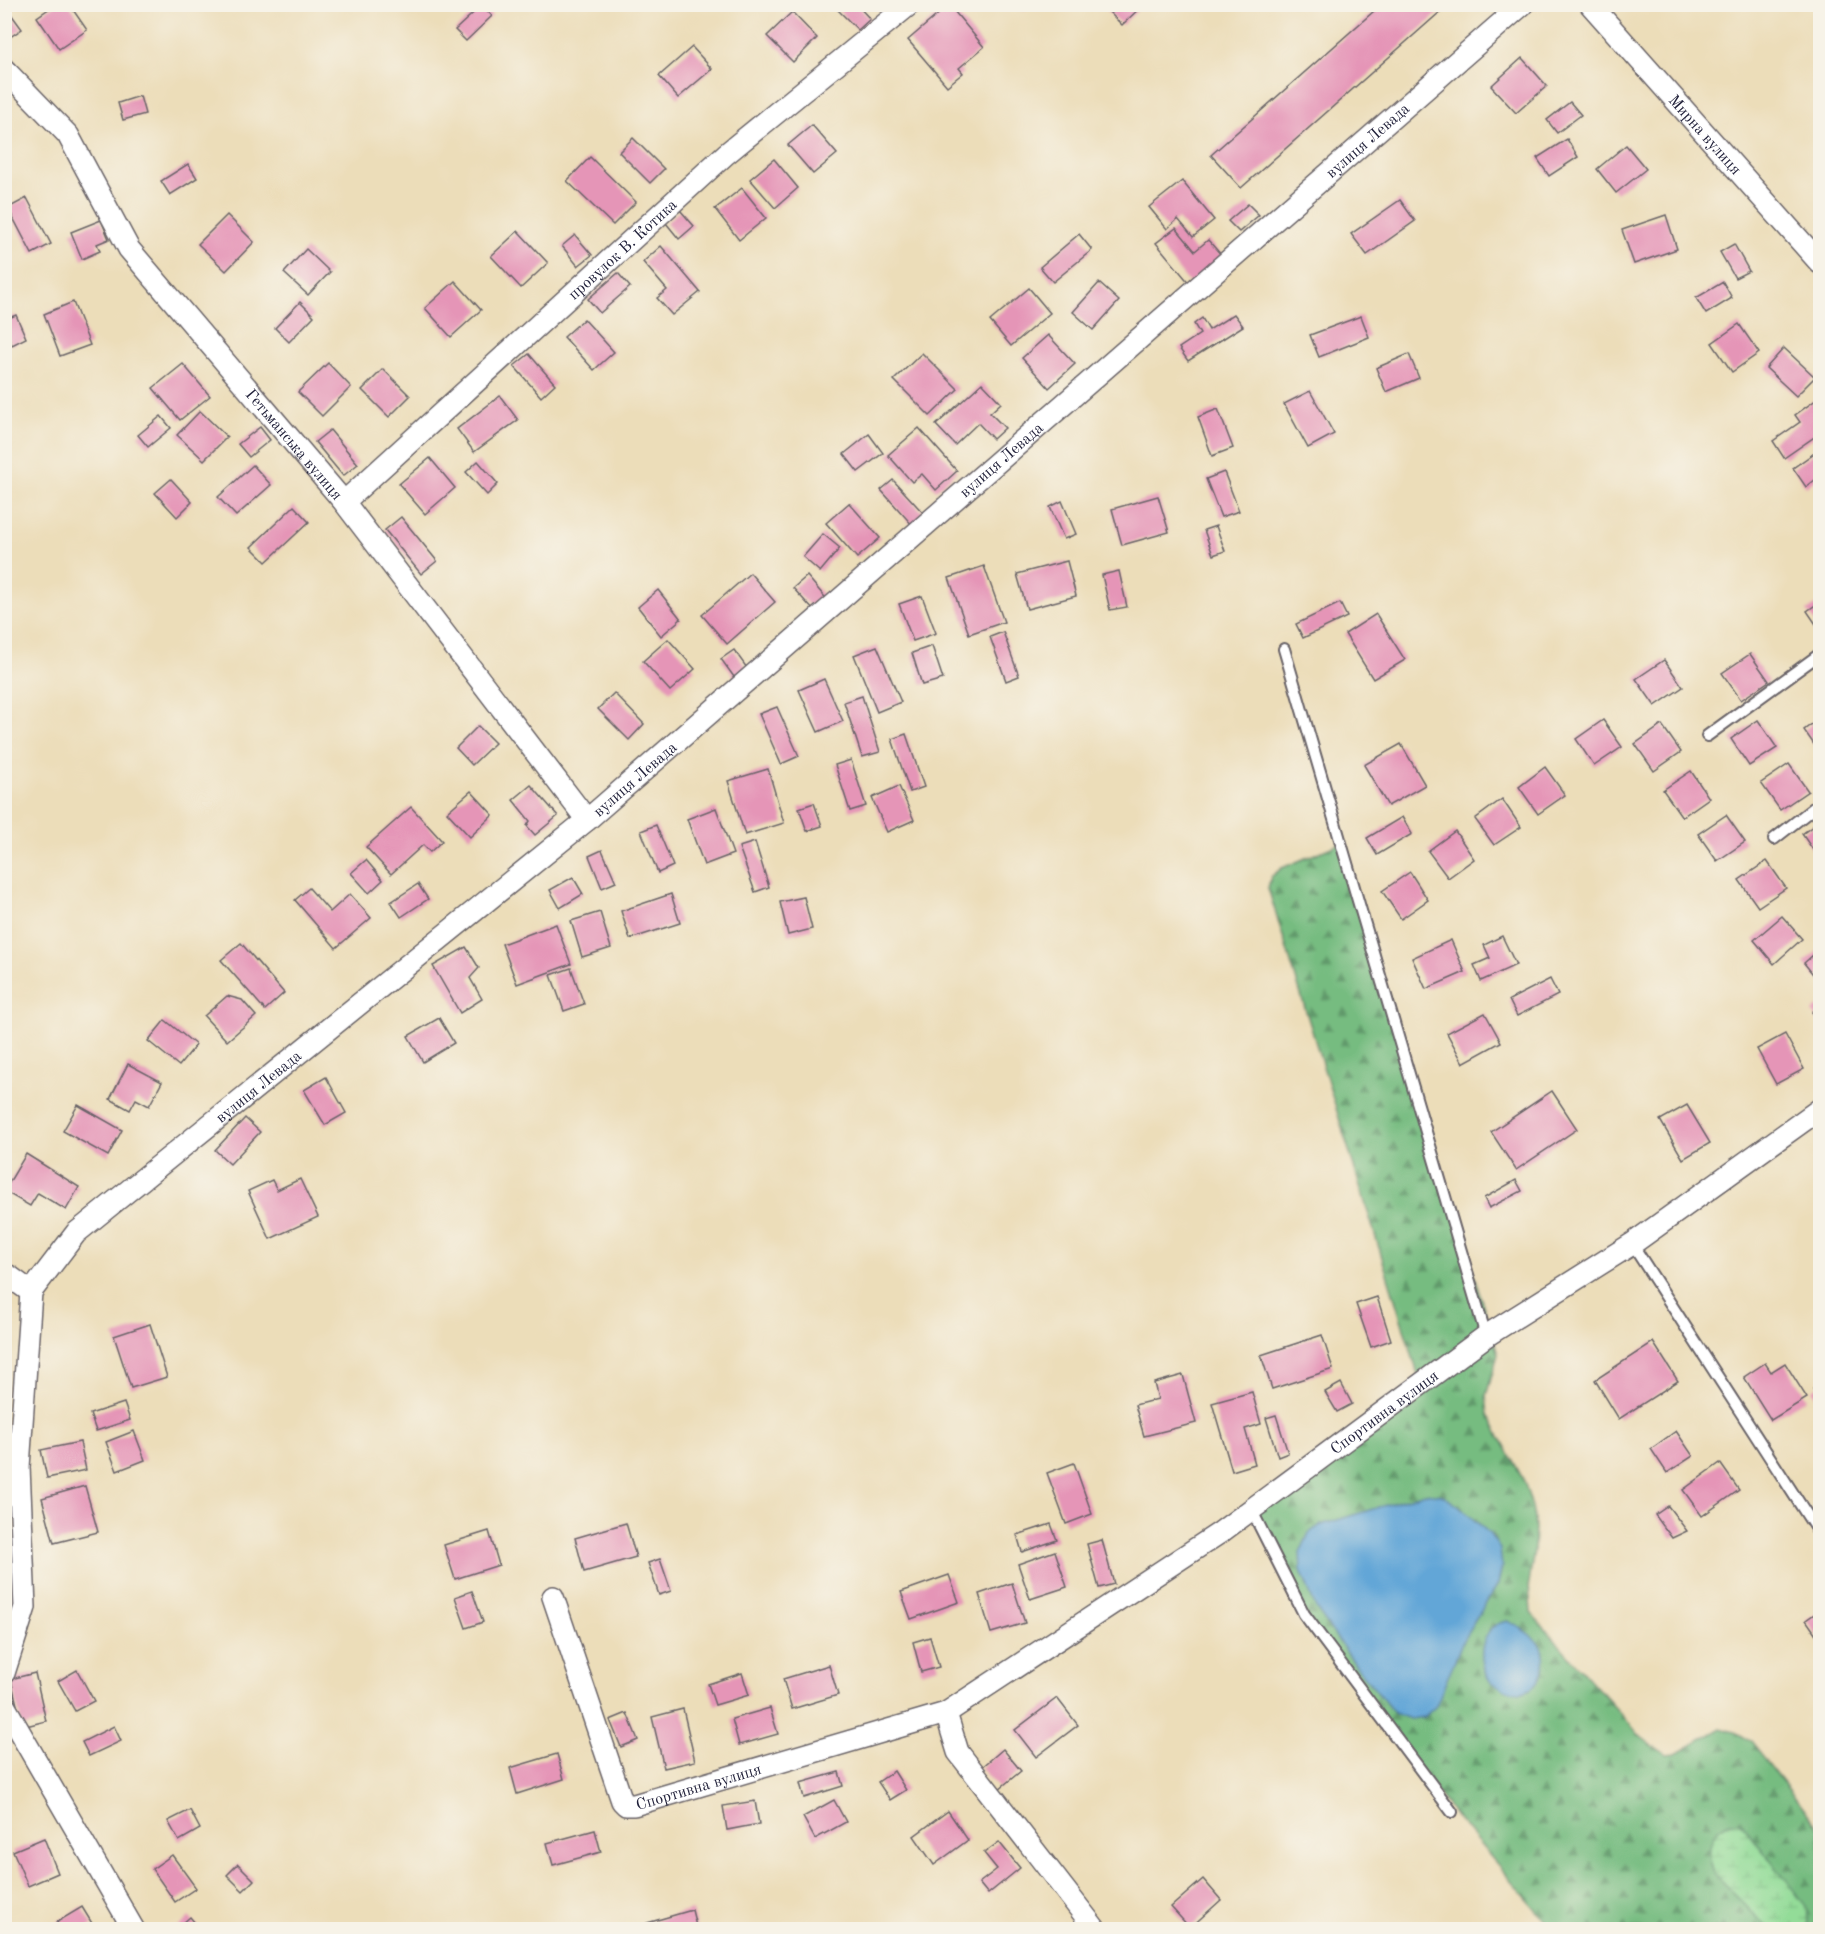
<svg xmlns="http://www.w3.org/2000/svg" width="1825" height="1934" font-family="'Old Standard TT',serif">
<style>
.forest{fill:url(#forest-firs);stroke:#4c6f5e;stroke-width:1.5}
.wetland{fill:url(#wetland-marsh);stroke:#5a7f6a;stroke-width:1.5}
.water{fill:#62a6d7;stroke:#426489;stroke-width:1.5}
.building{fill:#e595b7}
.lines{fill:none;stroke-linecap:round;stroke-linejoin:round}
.service-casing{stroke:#696367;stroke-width:14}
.minor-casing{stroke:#696367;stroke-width:24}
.service{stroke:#fff;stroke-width:10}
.minor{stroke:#fff;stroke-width:21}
.labels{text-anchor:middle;stroke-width:4.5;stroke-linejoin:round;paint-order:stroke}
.street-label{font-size:16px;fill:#22223b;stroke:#f7f3e8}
</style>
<defs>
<pattern id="forest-firs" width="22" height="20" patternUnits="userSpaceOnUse" patternTransform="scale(1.5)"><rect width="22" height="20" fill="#76bc80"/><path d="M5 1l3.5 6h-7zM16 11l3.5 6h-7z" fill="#60986a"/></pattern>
<pattern id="wetland-marsh" width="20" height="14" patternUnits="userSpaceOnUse" patternTransform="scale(1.5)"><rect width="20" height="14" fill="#93dc98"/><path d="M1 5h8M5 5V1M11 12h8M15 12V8" fill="none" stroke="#7ebc84"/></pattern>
</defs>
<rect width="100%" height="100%" fill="#f7f3e8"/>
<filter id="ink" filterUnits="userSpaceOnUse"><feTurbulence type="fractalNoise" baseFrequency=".0167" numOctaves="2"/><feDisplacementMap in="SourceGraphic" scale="12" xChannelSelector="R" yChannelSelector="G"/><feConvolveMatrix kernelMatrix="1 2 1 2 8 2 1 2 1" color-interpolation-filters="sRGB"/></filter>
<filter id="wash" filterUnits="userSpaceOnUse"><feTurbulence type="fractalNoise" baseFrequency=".008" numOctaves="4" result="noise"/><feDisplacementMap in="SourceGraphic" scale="24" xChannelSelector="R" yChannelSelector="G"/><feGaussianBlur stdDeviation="1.35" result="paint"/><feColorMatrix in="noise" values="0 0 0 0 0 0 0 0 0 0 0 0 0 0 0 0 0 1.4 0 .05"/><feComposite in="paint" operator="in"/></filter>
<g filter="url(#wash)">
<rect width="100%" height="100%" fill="#ecddb9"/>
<polygon class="forest" points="1341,843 1498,1354 1486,1396 1488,1414 1524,1481 1532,1507 1535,1527 1534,1550 1529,1584 1531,1613 1641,1737 1653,1746 1667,1755 1676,1754 1721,1728 1735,1732 1751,1742 1820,1829 1820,1929 1553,1929 1452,1812 1304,1614 1251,1509 1421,1384 1268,888 1271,877 1282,868"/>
<path class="wetland" d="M 1730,1822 L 1739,1822 L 1746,1829 L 1805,1905 C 1807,1913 1811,1923 1804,1929 L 1769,1929 L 1715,1875 C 1706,1855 1707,1831 1730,1822 Z"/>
<g class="water">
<polygon points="1425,1493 1442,1495 1456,1504 1489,1533 1500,1549 1502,1567 1498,1584 1463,1640 1436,1706 1424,1717 1410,1719 1394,1713 1357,1667 1316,1609 1301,1570 1300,1553 1309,1533 1321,1525"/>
<path d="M 1507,1621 C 1520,1627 1537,1637 1543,1651 C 1548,1665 1540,1686 1526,1691 C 1514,1695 1499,1687 1490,1681 C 1476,1661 1479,1626 1507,1621 Z"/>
</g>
<g id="blocks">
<g class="building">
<polygon points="56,4 69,4 87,30 59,49 37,17"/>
<polygon points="427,4 446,4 444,11"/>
<polygon points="841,4 856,4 870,19 858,30 837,9"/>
<polygon points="1018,4 1031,4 1023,11"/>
<polygon points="1108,4 1144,4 1122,25 1105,8"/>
<polygon points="1382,4 1449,4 1241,188 1211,155"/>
<polygon points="482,5 492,16 466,41 455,30"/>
<polygon points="949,5 984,47 959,68 963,73 947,86 908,40"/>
<polygon points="792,12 817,38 793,62 767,36"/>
<polygon points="11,14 22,29 4,41 4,18"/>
<polygon points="692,47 712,69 678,98 659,76"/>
<polygon points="1522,58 1547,86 1516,113 1491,86"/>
<polygon points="140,96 145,114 123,120 118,103"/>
<polygon points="1570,102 1581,115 1557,133 1547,120"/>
<polygon points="812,125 837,154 813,174 788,145"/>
<polygon points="633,138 664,169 650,183 619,152"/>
<polygon points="1567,139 1578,157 1549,176 1537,158"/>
<polygon points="1626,145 1646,169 1616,193 1597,169"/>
<polygon points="590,157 636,202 613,225 567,181"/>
<polygon points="774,159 798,188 775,208 750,179"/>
<polygon points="188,164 197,178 170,195 161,181"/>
<polygon points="1182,181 1214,220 1193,237 1178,219 1167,229 1149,207"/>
<polygon points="742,188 766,218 739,240 715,209"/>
<polygon points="27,198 51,244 32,254 8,208"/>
<polygon points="1400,200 1415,221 1367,255 1351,234"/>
<polygon points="1248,204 1259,215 1239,232 1228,221"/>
<polygon points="680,210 694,226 679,239 666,223"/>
<polygon points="227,215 254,242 226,271 198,244"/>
<polygon points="1666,215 1677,249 1634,264 1622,230"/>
<polygon points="101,220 109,239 97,244 100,251 82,259 71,232"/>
<polygon points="1176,228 1195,251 1208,240 1223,257 1190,284 1156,243"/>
<polygon points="518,231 548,263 521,288 491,256"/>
<polygon points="1079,234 1092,250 1053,282 1040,267"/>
<polygon points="575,235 592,255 578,266 562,246"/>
<polygon points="1734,244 1749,271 1735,278 1720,252"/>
<polygon points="661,246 700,292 672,315 657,298 667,290 643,262"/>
<polygon points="306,249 330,272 308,295 284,273"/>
<polygon points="618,273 630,287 600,313 588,299"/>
<polygon points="455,281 481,310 451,337 425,308"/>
<polygon points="1723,282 1732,298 1706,314 1696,298"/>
<polygon points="1099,283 1119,301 1093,330 1073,312"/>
<polygon points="1029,288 1050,313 1011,346 990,321"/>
<polygon points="73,302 90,345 60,356 44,314"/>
<polygon points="300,302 314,316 289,342 275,328"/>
<polygon points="1234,314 1243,326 1188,361 1179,348 1200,334 1194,324 1202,318 1209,330"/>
<polygon points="16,315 26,338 12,345 4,330 4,320"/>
<polygon points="1361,316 1369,337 1319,357 1310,335"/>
<polygon points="584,319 614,352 594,370 564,337"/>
<polygon points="1739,324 1759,353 1732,372 1712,343"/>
<polygon points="1048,335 1075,364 1049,388 1022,358"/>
<polygon points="1784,348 1815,377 1796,396 1766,368"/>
<polygon points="922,353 958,389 930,416 894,380"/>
<polygon points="529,354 555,384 541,397 514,366"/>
<polygon points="1409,354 1419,378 1386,392 1376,368"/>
<polygon points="328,363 351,387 322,416 298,392"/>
<polygon points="183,364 210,396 180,420 153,388"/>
<polygon points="383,369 410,396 389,417 362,390"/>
<polygon points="982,383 1001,403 990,413 1005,428 993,439 978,423 955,445 936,425"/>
<polygon points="1310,391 1334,434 1308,448 1284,404"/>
<polygon points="500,396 518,420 474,452 457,429"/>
<polygon points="1820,397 1820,433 1784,458 1773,441 1800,422 1795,415"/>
<polygon points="1218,409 1233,448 1212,456 1198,417"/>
<polygon points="200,411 227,437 204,460 177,435"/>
<polygon points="161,416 171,428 148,447 138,435"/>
<polygon points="260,427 270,440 249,457 238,444"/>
<polygon points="919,428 957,471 936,490 922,474 912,482 888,455"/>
<polygon points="330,430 358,464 343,476 315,442"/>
<polygon points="869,434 883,453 858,472 844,454"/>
<polygon points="1820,449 1820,476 1806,487 1793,468"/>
<polygon points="430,458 455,488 425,514 399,484"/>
<polygon points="478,461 498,484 487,495 466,472"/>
<polygon points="253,465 271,485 236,516 218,497"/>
<polygon points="1224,472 1239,511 1221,517 1206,479"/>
<polygon points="171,479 192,502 177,517 155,493"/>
<polygon points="893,480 926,516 914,527 881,490"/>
<polygon points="1158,496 1169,532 1122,545 1112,509"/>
<polygon points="1062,501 1076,534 1064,539 1050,507"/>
<polygon points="849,503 880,538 857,558 826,523"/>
<polygon points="294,506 309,522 266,562 251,547"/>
<polygon points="401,517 437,561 421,574 385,530"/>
<polygon points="1216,526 1225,551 1213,555 1204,530"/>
<polygon points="823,534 840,548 820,572 803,557"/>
<polygon points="1067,561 1076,596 1027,609 1017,574"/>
<polygon points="984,566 1004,622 969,634 949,578"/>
<polygon points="1119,571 1127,607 1110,610 1102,575"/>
<polygon points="750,573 775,602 727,644 702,615"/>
<polygon points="807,576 829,602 816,613 793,588"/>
<polygon points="658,590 681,619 661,636 638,607"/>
<polygon points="922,596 936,633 913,641 899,604"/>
<polygon points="1820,602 1820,630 1807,611"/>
<polygon points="1340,603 1347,617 1303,638 1296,624"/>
<polygon points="1376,614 1405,660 1373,679 1345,634"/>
<polygon points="1003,632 1019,676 1006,681 990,637"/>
<polygon points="668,639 695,669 670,691 643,661"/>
<polygon points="877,646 901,702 877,712 854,655"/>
<polygon points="932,646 943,679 922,685 912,653"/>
<polygon points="734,650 747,668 734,677 721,659"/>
<polygon points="1750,654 1769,681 1741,700 1722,673"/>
<polygon points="1664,660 1683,687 1655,706 1636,679"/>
<polygon points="824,679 843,721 818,732 799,690"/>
<polygon points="614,693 644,724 629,740 598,709"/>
<polygon points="862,696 880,752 862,757 844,702"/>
<polygon points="777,707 799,756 781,764 759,714"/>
<polygon points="1820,718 1820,753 1804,730"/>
<polygon points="1603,720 1622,747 1594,766 1576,739"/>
<polygon points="1758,720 1777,748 1749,766 1731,739"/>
<polygon points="1662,725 1681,752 1654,771 1635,744"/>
<polygon points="478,726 495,743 472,765 456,748"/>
<polygon points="906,734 924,787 910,792 892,739"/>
<polygon points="1401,744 1425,785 1388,806 1364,765"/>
<polygon points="851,760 866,806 850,811 835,765"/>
<polygon points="1789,764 1808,791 1780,810 1761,783"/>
<polygon points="1545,767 1565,795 1538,814 1519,787"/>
<polygon points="768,769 784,823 745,835 728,781"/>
<polygon points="1691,771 1709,798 1682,817 1663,790"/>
<polygon points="531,785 558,816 535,835 527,826 530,821 513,800"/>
<polygon points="899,786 914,820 887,832 872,798"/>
<polygon points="471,791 493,815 470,837 447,812"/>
<polygon points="1502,799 1521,827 1494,845 1475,819"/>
<polygon points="814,803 822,826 807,831 799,808"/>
<polygon points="411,807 442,841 430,852 423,845 391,874 366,847"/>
<polygon points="716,808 733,854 704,865 687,819"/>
<polygon points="1726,815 1745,842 1717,861 1698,834"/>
<polygon points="1402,817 1412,834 1377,855 1367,838"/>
<polygon points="1820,821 1820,860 1802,834"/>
<polygon points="656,825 673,866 658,873 641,831"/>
<polygon points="1455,831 1474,859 1448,878 1428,851"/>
<polygon points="755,842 769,887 755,892 739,847"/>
<polygon points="602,850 616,882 602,888 589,856"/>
<polygon points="366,860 383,880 369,893 351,873"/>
<polygon points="1767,861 1786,888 1758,907 1739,880"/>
<polygon points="1410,872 1428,900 1401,919 1382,891"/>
<polygon points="573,877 583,894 560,908 550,890"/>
<polygon points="418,884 428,899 401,917 391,902"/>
<polygon points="309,888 330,912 350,894 371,918 336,948 295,900"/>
<polygon points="671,894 680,923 630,939 621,911"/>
<polygon points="804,897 812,929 788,935 780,902"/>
<polygon points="600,912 611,948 582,957 571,921"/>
<polygon points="1782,916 1802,939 1774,964 1754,940"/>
<polygon points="556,924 571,964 517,984 502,944"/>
<polygon points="1502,936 1516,965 1481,981 1474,965 1490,958 1484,945"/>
<polygon points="1451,940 1465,972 1426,989 1412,958"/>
<polygon points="241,943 284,993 265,1010 221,960"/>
<polygon points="466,947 479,968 470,978 482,999 460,1013 433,966"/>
<polygon points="1820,949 1820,974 1816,978 1804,963"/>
<polygon points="571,968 584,1004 564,1011 551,975"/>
<polygon points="1550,979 1558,995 1517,1016 1509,1000"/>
<polygon points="227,996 242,1000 256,1016 227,1041 204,1016"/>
<polygon points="1820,1005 1820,1022 1812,1012"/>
<polygon points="1485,1013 1501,1042 1463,1063 1447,1033"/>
<polygon points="439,1018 454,1043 423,1062 408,1036"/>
<polygon points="165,1020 196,1045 179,1066 148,1041"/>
<polygon points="1785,1034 1804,1069 1776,1084 1757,1049"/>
<polygon points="128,1064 162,1082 149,1106 136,1099 130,1110 110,1099"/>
<polygon points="326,1077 346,1113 325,1125 304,1090"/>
<polygon points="1552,1091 1577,1129 1516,1170 1491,1132"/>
<polygon points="78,1105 122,1130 108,1156 63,1131"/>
<polygon points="1687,1105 1710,1143 1683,1159 1660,1120"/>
<polygon points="245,1118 260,1132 230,1164 215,1150"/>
<polygon points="26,1154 79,1187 66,1210 38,1193 30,1206 4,1191"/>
<polygon points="300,1179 318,1217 270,1239 248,1191 272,1180 277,1190"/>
<polygon points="1516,1180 1522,1191 1489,1208 1484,1198"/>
<polygon points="1377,1297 1391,1340 1371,1347 1356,1304"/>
<polygon points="150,1324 167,1377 131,1388 114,1336"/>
<polygon points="1322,1335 1333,1369 1272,1389 1261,1355"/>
<polygon points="1653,1342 1678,1381 1619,1419 1595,1380"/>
<polygon points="1765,1363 1771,1372 1785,1363 1807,1398 1771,1420 1744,1377"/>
<polygon points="1183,1375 1196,1423 1144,1436 1135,1405 1158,1399 1154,1383"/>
<polygon points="1341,1383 1352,1404 1337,1412 1325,1392"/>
<polygon points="1820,1385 1820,1403 1813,1389"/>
<polygon points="1252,1392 1261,1424 1245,1429 1255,1464 1232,1471 1212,1403"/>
<polygon points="124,1403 130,1420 96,1431 90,1414"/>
<polygon points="1276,1415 1288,1453 1278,1457 1266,1418"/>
<polygon points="134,1431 145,1460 117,1471 106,1442"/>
<polygon points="1676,1431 1693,1456 1667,1473 1651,1449"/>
<polygon points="80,1442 86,1470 47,1478 41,1450"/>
<polygon points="1074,1463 1092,1514 1066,1524 1047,1473"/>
<polygon points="1720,1463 1739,1490 1702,1516 1683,1490"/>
<polygon points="85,1486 98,1532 54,1543 42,1498"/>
<polygon points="1668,1506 1687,1531 1672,1538 1655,1515"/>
<polygon points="626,1523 636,1557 584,1572 575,1538"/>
<polygon points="1051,1524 1057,1540 1022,1552 1017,1535"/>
<polygon points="489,1531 499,1565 455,1579 444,1545"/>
<polygon points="1102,1540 1114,1584 1099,1588 1087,1544"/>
<polygon points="1055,1551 1067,1587 1030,1599 1018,1564"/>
<polygon points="660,1559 671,1591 659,1595 648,1563"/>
<polygon points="949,1575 959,1602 911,1619 901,1592"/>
<polygon points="1012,1583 1025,1623 991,1633 979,1594"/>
<polygon points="472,1591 483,1622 466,1628 455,1597"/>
<polygon points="1820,1610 1820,1640 1806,1620"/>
<polygon points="930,1637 939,1667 921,1672 913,1642"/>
<polygon points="829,1665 838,1695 792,1709 783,1679"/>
<polygon points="77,1670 94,1701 75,1711 58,1681"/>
<polygon points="35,1673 46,1721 22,1727 11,1679"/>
<polygon points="742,1673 749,1695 715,1705 708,1684"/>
<polygon points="1057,1698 1078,1725 1036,1757 1015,1730"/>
<polygon points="770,1708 778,1734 739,1745 732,1719"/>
<polygon points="683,1709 695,1761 664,1768 652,1717"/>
<polygon points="627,1713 638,1740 621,1747 610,1720"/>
<polygon points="114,1726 121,1741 89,1756 82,1742"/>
<polygon points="1003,1749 1021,1771 999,1789 981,1768"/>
<polygon points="557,1754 564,1779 517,1794 510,1768"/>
<polygon points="894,1771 906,1790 890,1800 878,1782"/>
<polygon points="839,1772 843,1786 804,1798 800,1783"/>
<polygon points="834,1800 846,1822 815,1839 803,1817"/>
<polygon points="755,1801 759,1824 727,1830 723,1806"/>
<polygon points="190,1810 200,1829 179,1841 168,1821"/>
<polygon points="948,1811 968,1840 934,1865 914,1836"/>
<polygon points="595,1830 601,1852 553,1865 547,1843"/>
<polygon points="44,1838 58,1873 28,1886 13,1851"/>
<polygon points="999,1842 1020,1868 988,1894 979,1883 997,1869 984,1853"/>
<polygon points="172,1855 196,1888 175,1902 152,1869"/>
<polygon points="238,1864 254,1880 243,1891 227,1875"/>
<polygon points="1203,1879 1221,1900 1190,1928 1171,1907"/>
<polygon points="82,1907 93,1925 84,1930 61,1930 57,1922"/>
<polygon points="692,1910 697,1930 649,1930 647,1923"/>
<polygon points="190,1917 201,1930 175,1930"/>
</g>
</g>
</g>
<g filter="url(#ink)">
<use href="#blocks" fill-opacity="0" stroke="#696367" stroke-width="1.5"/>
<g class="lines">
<g class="service-casing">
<g id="service">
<polyline points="1284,649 1486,1336"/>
<polyline points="1707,736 1820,654"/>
<polyline points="1774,839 1820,803"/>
<polyline points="1632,1244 1820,1535"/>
<polyline points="1251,1509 1304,1614 1452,1812"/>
</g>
</g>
<g class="minor-casing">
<g id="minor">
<path id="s1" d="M 1590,4 L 1820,263"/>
<path id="s2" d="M 4,69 L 68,135 L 129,249 L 344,502 L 587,820"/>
<path id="s3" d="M 344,502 L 726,154 L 910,4"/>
<polyline points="4,1275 9,1276 31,1292"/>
<path id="s4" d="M 553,1597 L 622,1801 L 626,1805 L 634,1805 L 946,1713 L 1221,1532 L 1486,1336 L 1632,1244 L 1820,1109"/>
<path id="s5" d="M 4,1673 L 25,1607 L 19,1467 L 31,1292 L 76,1233 L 587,820 L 1523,4"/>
<polyline points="4,1705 134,1930"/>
<polyline points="946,1713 958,1752 1096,1930"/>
</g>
</g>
<use href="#service" class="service"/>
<use href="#minor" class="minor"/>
</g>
</g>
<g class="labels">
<g class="street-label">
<text dy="6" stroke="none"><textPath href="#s1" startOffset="174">Мирна вулиця</textPath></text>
<text dy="6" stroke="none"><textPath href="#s5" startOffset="2151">вулиця Левада</textPath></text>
<text dy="6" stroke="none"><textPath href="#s3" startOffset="376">провулок В. Котика</textPath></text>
<text dy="6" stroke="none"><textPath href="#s2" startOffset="477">Гетьманська вулиця</textPath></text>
<text dy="6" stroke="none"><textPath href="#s5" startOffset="1665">вулиця Левада</textPath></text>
<text dy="6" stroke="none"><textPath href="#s5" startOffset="1179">вулиця Левада</textPath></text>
<text dy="6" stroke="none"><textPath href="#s5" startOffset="693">вулиця Левада</textPath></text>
<text dy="6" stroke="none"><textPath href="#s4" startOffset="1086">Спортивна вулиця</textPath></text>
<text dy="6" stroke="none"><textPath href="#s4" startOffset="296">Спортивна вулиця</textPath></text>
</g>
</g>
<rect width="1825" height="1934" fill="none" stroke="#f7f3e8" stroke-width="24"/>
</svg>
